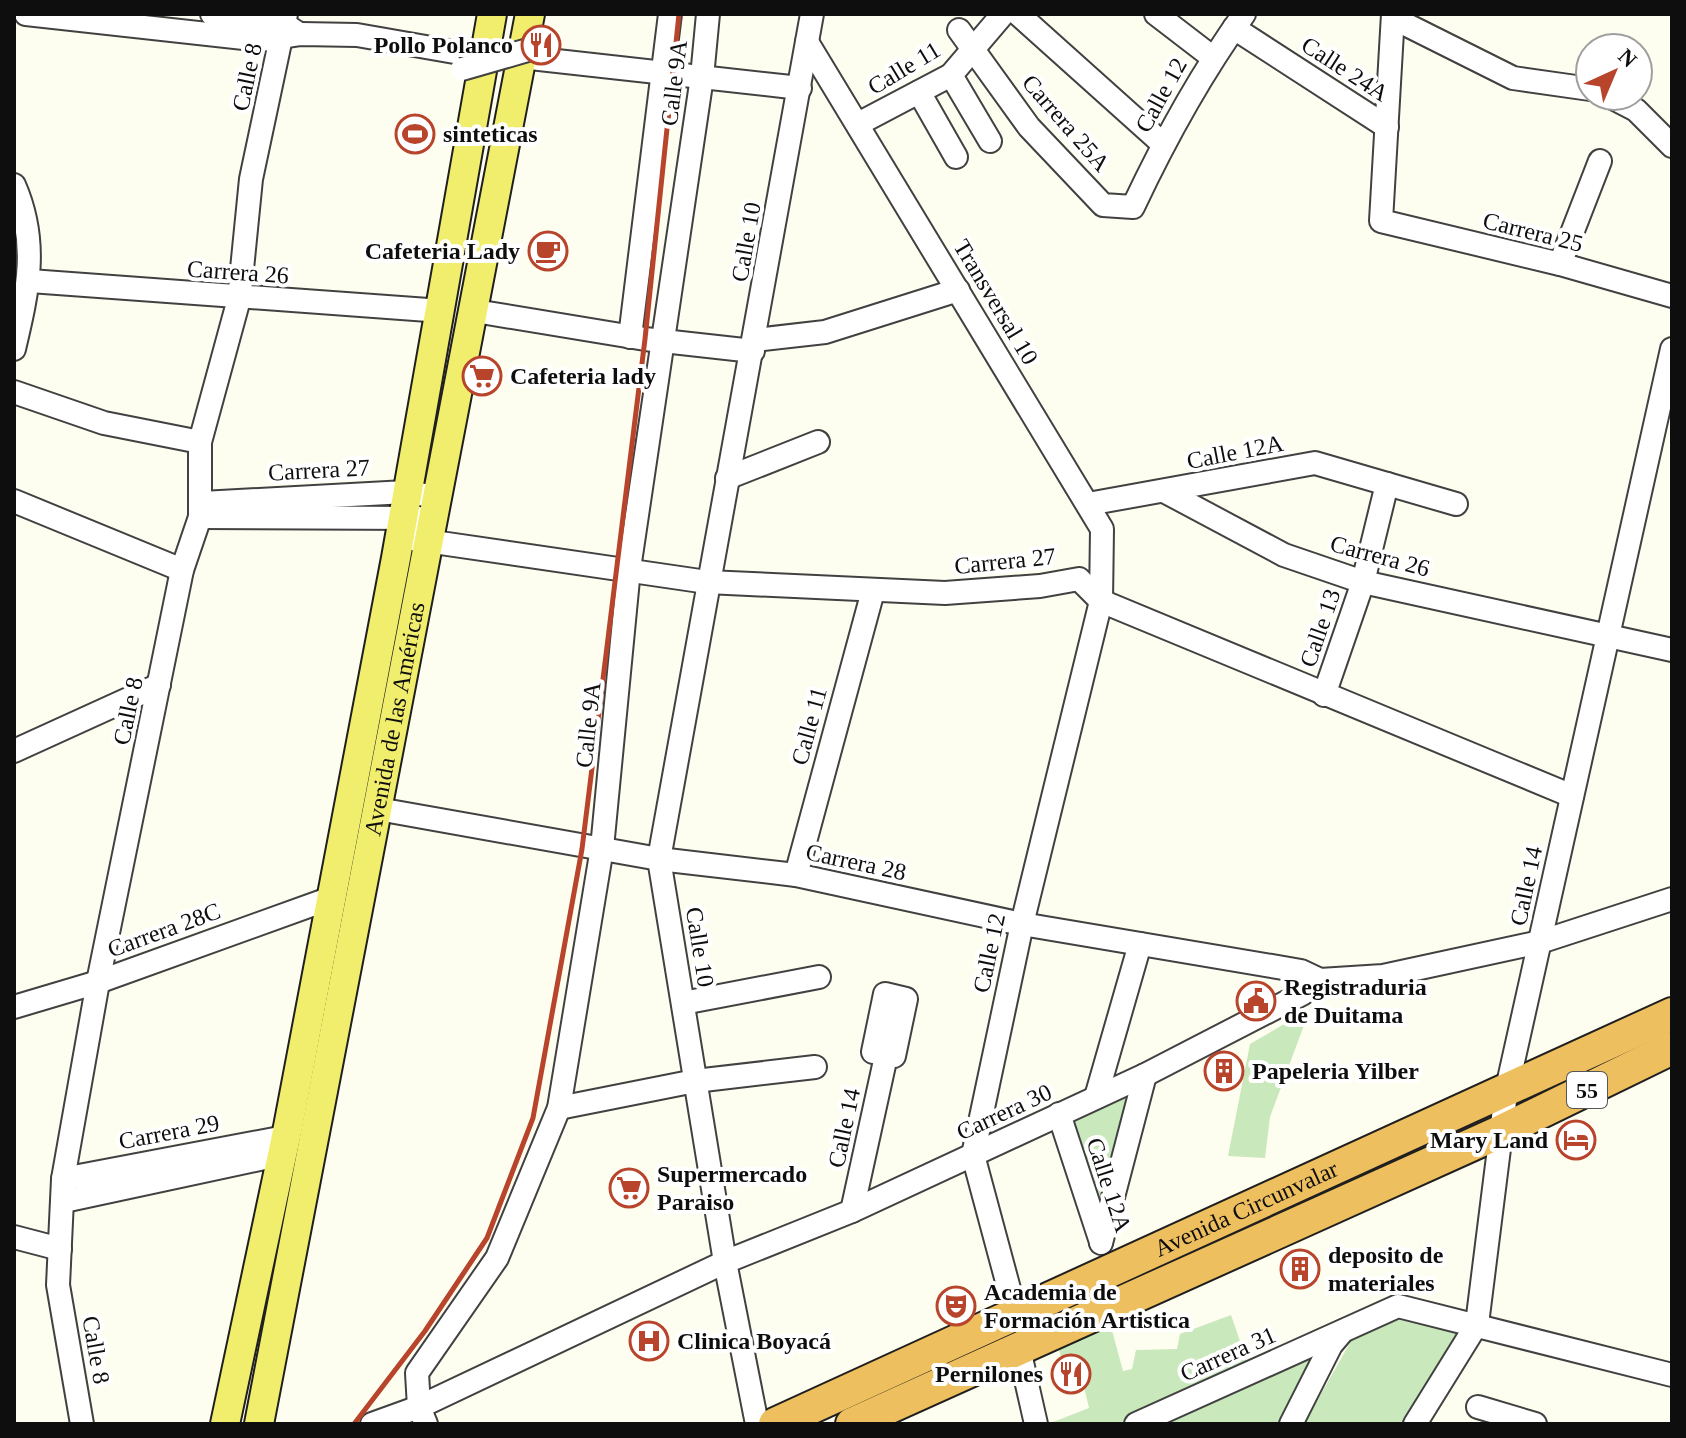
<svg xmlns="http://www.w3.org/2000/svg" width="1686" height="1438" font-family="'Times New Roman',serif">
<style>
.green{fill:#c9e8bb}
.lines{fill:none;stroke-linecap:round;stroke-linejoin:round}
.minor-casing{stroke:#414141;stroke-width:26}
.major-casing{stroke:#1f1f1f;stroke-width:32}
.highway-casing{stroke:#1f1f1f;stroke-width:36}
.minor{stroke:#fff;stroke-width:22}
.major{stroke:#f2ee6d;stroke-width:28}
.highway{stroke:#eebf5f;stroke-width:32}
.rail{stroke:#b8442c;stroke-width:5}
.minor-bridge-casing{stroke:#414141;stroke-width:26;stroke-linecap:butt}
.minor-bridge{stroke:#fff;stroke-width:22}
.labels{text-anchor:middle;stroke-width:8;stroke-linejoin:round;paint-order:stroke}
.shield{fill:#fff;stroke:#565656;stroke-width:2}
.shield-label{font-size:22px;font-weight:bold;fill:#0e0e0e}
.poi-label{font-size:24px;font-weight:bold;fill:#0e0e0e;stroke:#fff;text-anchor:start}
.street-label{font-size:24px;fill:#0e0e0e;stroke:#fff}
</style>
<rect width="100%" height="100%" fill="#fefef0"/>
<g class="green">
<polygon points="1310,1009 1270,1117 1265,1158 1228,1156 1250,1044"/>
<polygon points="1131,1094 1098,1214 1073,1123"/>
<polygon points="1400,1312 1461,1331 1405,1424 1304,1424 1355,1334"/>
<polygon points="1231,1315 1249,1367 1117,1424 1048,1424 1089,1408 1084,1387 1071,1391 1057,1343 1110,1323 1123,1371 1132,1369 1136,1350 1177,1349 1180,1334"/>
<polygon points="1331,1340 1286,1424 1146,1424"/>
</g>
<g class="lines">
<g class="minor-casing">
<g id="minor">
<polyline points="26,14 262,40 301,34 357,35 483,57 521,57 800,88"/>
<polyline points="212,14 284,24 296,32"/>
<polyline points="1018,14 1163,144"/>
<polyline points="1156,14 1212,57"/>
<polyline points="1393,14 1381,221 1560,264 1672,296"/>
<polyline points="1393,18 1513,78 1590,89"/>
<polyline points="1234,28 1387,127"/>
<path d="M 959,30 L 1029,127 L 1103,205 L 1133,207 C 1165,139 1200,75 1244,14"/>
<polyline points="807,42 1102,529 1101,601 1022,924 973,1155 1016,1315"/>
<polyline points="951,75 990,141"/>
<polyline points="919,92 956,157"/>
<polyline points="1609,96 1636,110 1672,146"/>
<polyline points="858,124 951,75 1003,14"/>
<path d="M 14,185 C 39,242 28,290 14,349"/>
<polyline points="1560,264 1600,161"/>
<polyline points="30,281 442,311"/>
<polyline points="475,311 645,339 753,351"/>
<polyline points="630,337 670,14"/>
<polyline points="755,340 825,332 958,290"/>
<polyline points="14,392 104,423 200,442"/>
<polyline points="727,478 818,442"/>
<polyline points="1164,491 1284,555 1363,582 1672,650"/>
<polyline points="14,501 182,570"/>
<polyline points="202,503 406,492 438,497"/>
<polyline points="1088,504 1315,463 1456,504"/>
<polyline points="200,517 419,518"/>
<polyline points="413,539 707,582 945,593 1040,586 1079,579 1101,601 1572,796"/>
<polyline points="1324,695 1363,582 1387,484"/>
<polyline points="14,751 159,685"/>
<polyline points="378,809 659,859 796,875 1022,924 1301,971 1320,980"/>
<polyline points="796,875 873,591"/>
<polygon points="885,994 906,999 894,1056 873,1052"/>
<polyline points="683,1003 819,977"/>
<polyline points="14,1007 98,982 331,898"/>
<polyline points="1096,1097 1140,944"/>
<polyline points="559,1108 695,1081 815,1067"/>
<polyline points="1059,1114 1101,1242"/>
<polyline points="63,1179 285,1137"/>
<polyline points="64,1201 283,1154"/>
<polyline points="852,1211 886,1056"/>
<polyline points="14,1237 60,1249"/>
<polyline points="1101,1243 1145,1075"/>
<polyline points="1019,1349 1036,1424"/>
<polyline points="1478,1407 1535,1424"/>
<polyline points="82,1424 58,1285 63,1179 98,982 182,570 200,517 200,442 239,299 251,179 286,14"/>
<polyline points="372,1424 419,1407 725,1262 852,1211 1145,1075 1302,994 1320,980 1383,976 1540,942 1672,899"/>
<polyline points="426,1424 419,1407 417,1373 497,1258 559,1108 602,848 629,569 702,77 708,14"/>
<polyline points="757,1424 725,1262 659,859 812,14"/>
<polyline points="1136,1424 1398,1306 1672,1375"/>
<polyline points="1291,1424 1331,1345 1342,1332"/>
<polyline points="1415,1424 1477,1324 1506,1093 1672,349"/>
</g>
</g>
<g class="major-casing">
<g id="major">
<polyline points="225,1424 288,1127 396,558 492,14"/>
<path id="s1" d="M 259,1424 L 530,14"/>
</g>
</g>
<g class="highway-casing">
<g id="highway">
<path id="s2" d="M 775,1424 L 1672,1014"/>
<polyline points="852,1424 1502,1131 1672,1048"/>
</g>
</g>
<use href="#minor" class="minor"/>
<use href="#major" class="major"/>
<use href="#highway" class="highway"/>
<polyline class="rail" points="354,1424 425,1331 487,1238 533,1118 582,849 645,339 679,14"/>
<g class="minor-bridge-casing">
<polyline id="minor-bridge" points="462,69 538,47"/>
</g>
<use href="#minor-bridge" class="minor-bridge"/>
</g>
<defs>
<g id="restaurant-ring" transform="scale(2)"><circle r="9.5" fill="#fff" stroke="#b8442c" stroke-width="1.5"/><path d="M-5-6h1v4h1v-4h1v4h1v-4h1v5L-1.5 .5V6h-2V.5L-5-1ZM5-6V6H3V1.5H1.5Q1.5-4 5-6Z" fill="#b8442c"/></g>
<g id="stadium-ring" transform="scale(2)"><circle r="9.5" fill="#fff" stroke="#b8442c" stroke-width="1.5"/><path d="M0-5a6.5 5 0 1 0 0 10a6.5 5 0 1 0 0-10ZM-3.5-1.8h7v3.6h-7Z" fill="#b8442c"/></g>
<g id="cafe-ring" transform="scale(2)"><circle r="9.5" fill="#fff" stroke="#b8442c" stroke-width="1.5"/><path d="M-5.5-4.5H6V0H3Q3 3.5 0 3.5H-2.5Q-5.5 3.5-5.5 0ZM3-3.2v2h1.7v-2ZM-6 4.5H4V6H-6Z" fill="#b8442c"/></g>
<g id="supermarket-ring" transform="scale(2)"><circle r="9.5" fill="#fff" stroke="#b8442c" stroke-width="1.5"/><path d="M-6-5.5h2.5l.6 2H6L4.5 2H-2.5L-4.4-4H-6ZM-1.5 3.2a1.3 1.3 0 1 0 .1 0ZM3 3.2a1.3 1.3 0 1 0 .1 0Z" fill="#b8442c"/></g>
<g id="civic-ring" transform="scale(2)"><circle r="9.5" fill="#fff" stroke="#b8442c" stroke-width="1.5"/><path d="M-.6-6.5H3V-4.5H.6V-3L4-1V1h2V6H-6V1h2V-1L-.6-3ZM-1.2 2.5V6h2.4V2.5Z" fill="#b8442c"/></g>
<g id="building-ring" transform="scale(2)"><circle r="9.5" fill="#fff" stroke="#b8442c" stroke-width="1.5"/><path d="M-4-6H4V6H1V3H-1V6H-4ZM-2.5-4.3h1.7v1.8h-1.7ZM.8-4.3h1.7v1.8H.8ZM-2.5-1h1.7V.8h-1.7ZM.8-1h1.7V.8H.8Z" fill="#b8442c"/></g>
<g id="hotel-ring" transform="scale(2)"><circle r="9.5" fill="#fff" stroke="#b8442c" stroke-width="1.5"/><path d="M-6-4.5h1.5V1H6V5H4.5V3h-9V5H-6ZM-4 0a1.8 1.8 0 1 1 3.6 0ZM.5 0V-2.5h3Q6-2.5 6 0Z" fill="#b8442c"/></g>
<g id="theatre-ring" transform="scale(2)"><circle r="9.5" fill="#fff" stroke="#b8442c" stroke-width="1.5"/><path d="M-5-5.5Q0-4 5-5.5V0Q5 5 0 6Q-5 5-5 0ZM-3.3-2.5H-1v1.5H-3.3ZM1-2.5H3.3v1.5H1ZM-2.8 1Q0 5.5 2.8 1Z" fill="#b8442c"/></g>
<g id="hospital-ring" transform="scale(2)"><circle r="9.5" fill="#fff" stroke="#b8442c" stroke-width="1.5"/><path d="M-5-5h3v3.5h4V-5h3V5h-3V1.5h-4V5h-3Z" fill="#b8442c"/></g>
</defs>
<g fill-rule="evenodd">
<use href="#restaurant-ring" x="541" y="45"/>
<use href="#stadium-ring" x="415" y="134"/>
<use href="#cafe-ring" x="548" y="251"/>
<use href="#supermarket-ring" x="482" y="376"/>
<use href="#civic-ring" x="1256" y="1001"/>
<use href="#building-ring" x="1224" y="1071"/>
<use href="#hotel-ring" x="1576" y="1140"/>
<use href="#supermarket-ring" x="629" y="1188"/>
<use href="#building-ring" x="1300" y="1269"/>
<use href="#theatre-ring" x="956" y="1306"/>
<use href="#hospital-ring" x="649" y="1341"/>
<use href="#restaurant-ring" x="1071" y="1374"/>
</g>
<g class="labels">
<rect class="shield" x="1567" y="1072" width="40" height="36" rx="6"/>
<g class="shield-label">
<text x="1587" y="1098">55</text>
</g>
<g class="poi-label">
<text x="513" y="53" text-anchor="end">Pollo Polanco</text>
<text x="443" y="142">sinteticas</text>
<text x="520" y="259" text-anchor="end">Cafeteria Lady</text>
<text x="510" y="384">Cafeteria lady</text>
<text x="1284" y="995">Registraduria<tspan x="1284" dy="28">de Duitama</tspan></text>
<text x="1252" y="1079">Papeleria Yilber</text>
<text x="1548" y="1148" text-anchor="end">Mary Land</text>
<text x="657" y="1182">Supermercado<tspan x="657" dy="28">Paraiso</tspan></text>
<text x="1328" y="1263">deposito de<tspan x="1328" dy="28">materiales</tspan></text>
<text x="984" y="1300">Academia de<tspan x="984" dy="28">Formación Artistica</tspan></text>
<text x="677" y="1349">Clinica Boyacá</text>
<text x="1043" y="1382" text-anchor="end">Pernilones</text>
</g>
<g class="street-label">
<text transform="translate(904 68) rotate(-31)" y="8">Calle 11</text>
<text transform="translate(1345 69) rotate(33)" y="8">Calle 24A</text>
<text transform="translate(247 77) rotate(-78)" y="8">Calle 8</text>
<text transform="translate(674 83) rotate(-83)" y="8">Calle 9A</text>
<text transform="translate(1161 95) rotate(-61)" y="8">Calle 12</text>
<text transform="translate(1066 123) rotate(49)" y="8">Carrera 25A</text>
<text transform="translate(1533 232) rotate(14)" y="8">Carrera 25</text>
<text transform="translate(746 242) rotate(-80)" y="8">Calle 10</text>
<text transform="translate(238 272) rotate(4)" y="8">Carrera 26</text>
<text transform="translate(996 302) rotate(59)" y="8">Transversal 10</text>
<text transform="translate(1235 452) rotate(-11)" y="8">Calle 12A</text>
<text transform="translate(319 470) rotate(-3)" y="8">Carrera 27</text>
<text transform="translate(1380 556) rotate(15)" y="8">Carrera 26</text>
<text transform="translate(1005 561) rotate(-6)" y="8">Carrera 27</text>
<text transform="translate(1320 628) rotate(-71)" y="8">Calle 13</text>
<text transform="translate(128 711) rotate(-78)" y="8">Calle 8</text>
<text dy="8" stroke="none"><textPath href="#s1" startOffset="718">Avenida de las Américas</textPath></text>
<text transform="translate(588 725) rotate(-84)" y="8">Calle 9A</text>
<text transform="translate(809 726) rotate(-75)" y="8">Calle 11</text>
<text transform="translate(856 862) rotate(12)" y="8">Carrera 28</text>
<text transform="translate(1526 886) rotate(-78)" y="8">Calle 14</text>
<text transform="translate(164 930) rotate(-20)" y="8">Carrera 28C</text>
<text transform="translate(700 947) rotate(81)" y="8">Calle 10</text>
<text transform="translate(989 953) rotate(-78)" y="8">Calle 12</text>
<text transform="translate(1004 1112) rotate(-25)" y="8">Carrera 30</text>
<text transform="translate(844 1128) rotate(-78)" y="8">Calle 14</text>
<text transform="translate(169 1132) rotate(-11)" y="8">Carrera 29</text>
<text transform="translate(1109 1185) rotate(72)" y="8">Calle 12A</text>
<text dy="8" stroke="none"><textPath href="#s2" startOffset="518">Avenida Circunvalar</textPath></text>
<text transform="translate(96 1350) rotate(80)" y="8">Calle 8</text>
<text transform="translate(1228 1354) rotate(-24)" y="8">Carrera 31</text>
</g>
</g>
<rect width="1686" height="1438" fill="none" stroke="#0e0e0e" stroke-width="32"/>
<g transform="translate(1614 72) rotate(44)"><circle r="38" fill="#ffffff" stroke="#9f9f9f" stroke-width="2"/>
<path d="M0-6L14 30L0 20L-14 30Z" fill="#b8442c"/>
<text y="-12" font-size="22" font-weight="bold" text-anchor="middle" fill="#0e0e0e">N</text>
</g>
</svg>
